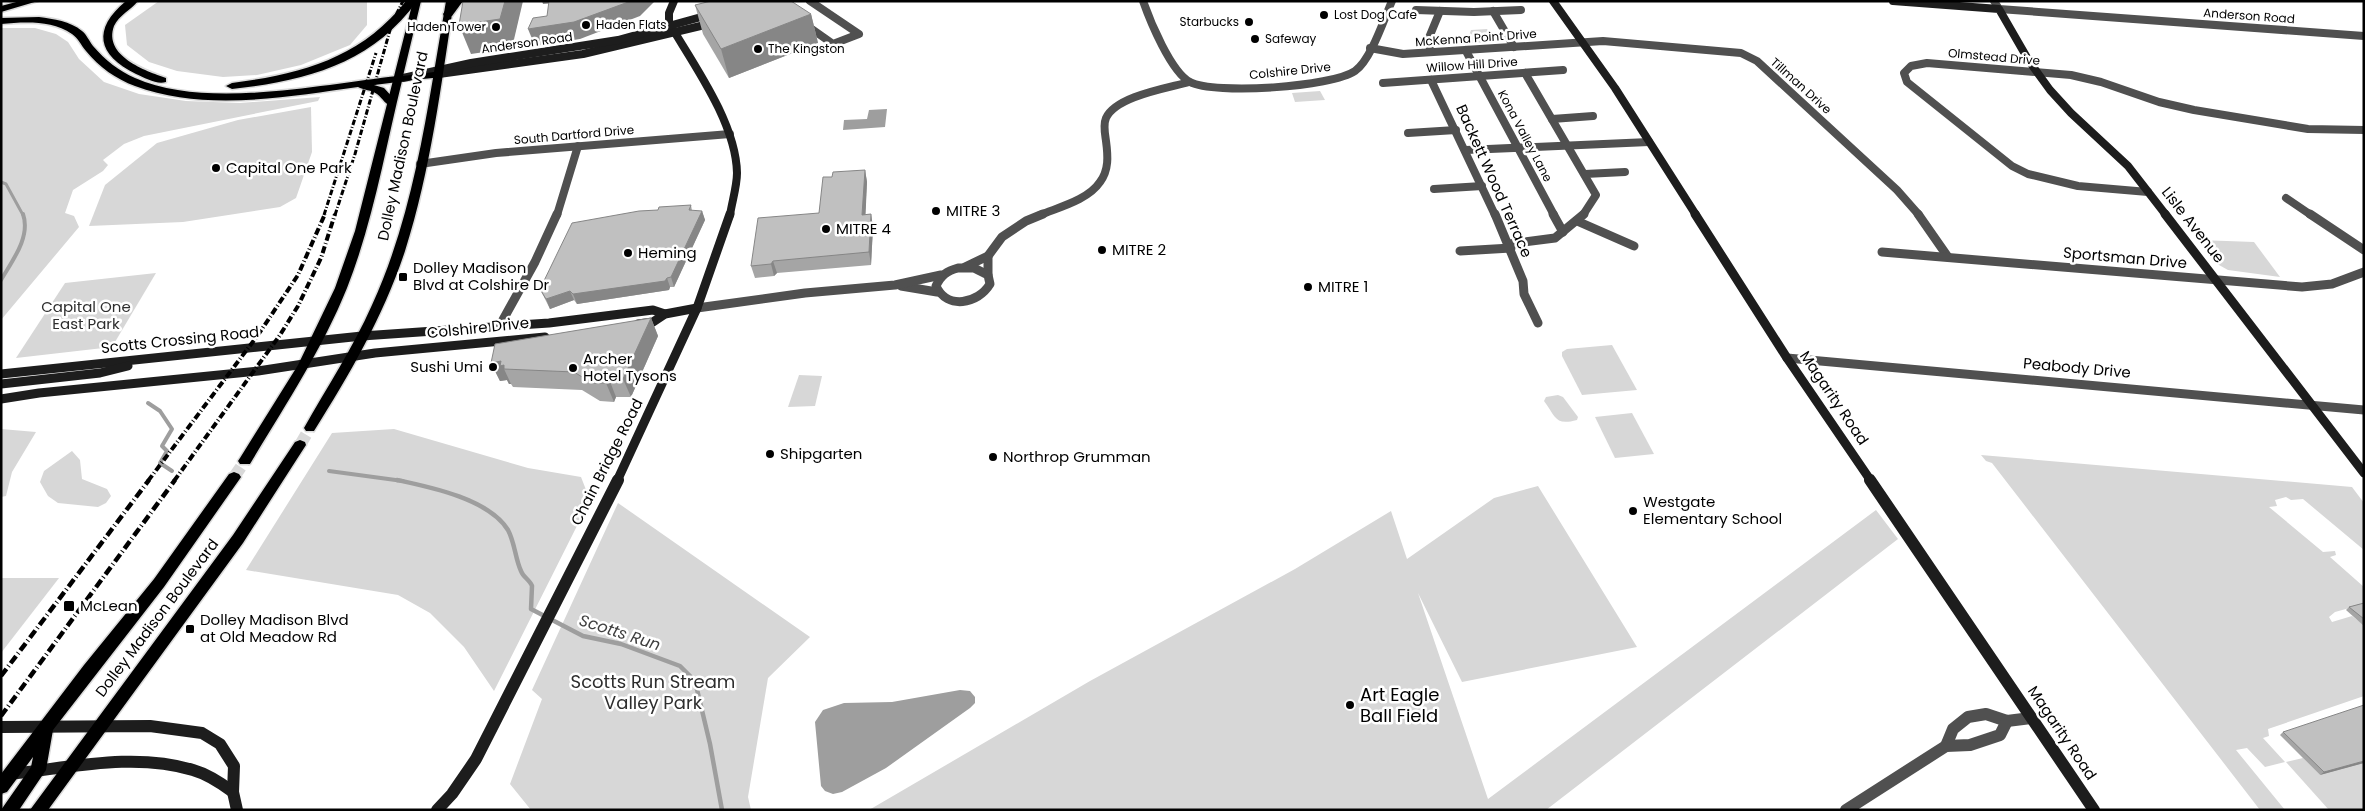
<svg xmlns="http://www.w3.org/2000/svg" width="2365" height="811" font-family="Poppins,sans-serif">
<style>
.green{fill:#d7d7d7}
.water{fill:#9e9e9e}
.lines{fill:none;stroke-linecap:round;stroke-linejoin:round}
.stream-far2{stroke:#9e9e9e;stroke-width:3}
.stream-far1{stroke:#9e9e9e;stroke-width:4}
.stream{stroke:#9e9e9e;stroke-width:4.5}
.primary-tunnel{stroke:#d9d9d9;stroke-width:12;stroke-dasharray:12 5.5;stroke-linecap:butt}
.primary-casing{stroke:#dbdbdb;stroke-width:3}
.highway-casing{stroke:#dbdbdb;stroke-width:3}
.street-far2{stroke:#505050;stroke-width:8}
.street-far1{stroke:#505050;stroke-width:9}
.street{stroke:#505050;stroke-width:12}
.secondary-far2{stroke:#1d1d1d;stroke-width:8}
.secondary-far1{stroke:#1d1d1d;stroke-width:9}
.secondary{stroke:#1d1d1d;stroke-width:12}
.primary{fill:#000;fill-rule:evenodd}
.highway{fill:#000;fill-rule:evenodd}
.rail-far2{stroke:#000;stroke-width:3;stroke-dasharray:5.5 2 1 2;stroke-linecap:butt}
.rail-far1{stroke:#000;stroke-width:4;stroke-dasharray:7 2.5 1 2.5;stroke-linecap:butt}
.rail{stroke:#000;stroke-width:4.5;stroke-dasharray:9 3 1 3;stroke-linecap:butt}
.wall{fill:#a5a5a5}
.shaded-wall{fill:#868686}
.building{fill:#c0c0c0;stroke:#868686}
.poi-dot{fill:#000;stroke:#fff;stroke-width:2}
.labels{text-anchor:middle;stroke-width:5;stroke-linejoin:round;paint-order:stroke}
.far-poi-label{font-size:12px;fill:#000;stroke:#fff;text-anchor:start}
.far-street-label{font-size:12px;fill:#000;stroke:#fff}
.street-label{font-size:15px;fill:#000;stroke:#fff}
.poi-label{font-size:15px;fill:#000;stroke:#fff;text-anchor:start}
.park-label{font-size:15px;fill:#2e2e2e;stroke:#fff}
.water-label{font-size:16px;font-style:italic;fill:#3f3f3f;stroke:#fff}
.near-park-label{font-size:18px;fill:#2e2e2e;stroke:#fff}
.near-poi-label{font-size:18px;fill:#000;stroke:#fff;text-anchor:start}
</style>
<rect width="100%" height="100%" fill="#fff"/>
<g class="green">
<polygon points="159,1 367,1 367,25 350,45 301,65 257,75 223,77 177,71 149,62 127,45 125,25"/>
<polygon points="1,28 35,28 56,34 68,42 79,59 104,82 139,94 186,101 240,103 320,97 318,101 144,136 124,144 103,160 108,165 103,171 73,190 65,213 74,216 79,227 1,320"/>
<polygon points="1487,29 1495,42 1470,43 1471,45 1465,46 1471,30"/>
<polygon points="1320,91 1325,100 1295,102 1292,93"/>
<polygon points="311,107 312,152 296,198 280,207 183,222 89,226 105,185 157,143 238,120"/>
<polygon points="2199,240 2254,242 2280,277 2228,270 2219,265"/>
<polygon points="156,273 112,347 16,358 65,283"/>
<polygon points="1612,345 1637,390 1582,395 1562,356 1562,352 1567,349"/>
<polygon points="799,375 822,376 815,406 788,407"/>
<path d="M 1558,395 L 1563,397 L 1578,417 L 1577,420 C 1555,426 1556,417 1544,401 L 1546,397 Z"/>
<polygon points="1632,413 1654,454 1615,458 1595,417"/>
<polygon points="1,429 36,432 12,472 6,496 1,497"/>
<polygon points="394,429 528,468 581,477 590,500 494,691 464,647 430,613 398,595 246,570 332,433"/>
<polygon points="72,451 80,460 82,479 107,489 111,496 106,503 98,507 58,503 48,496 40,482 44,471"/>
<polygon points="1981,455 2352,487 2364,503 2364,550 2303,499 2291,500 2286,497 2275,500 2277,506 2269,507 2323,552 2335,551 2336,555 2330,557 2364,587 2364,604 2335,612 2329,617 2332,622 2352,616 2364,625 2364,696 2268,729 2269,736 2263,738 2285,762 2265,767 2247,748 2236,750 2285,810 2260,810 1992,463 1986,461"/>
<polygon points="1538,486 1637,647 1462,682 1418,593 1488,799 1876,510 1898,539 1546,810 869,810 1090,681 1295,569 1391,511 1407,559 1494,498"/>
<polygon points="618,503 810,637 768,678 748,797 751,810 531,810 510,784 542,699 532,690"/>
<polygon points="1,578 59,578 1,653"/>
<polygon points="2303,758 2320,775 2364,763 2364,810 2329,810 2286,762"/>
</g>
<g class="water">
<polygon points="887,109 885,127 843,130 844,120 867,119 869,110"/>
<polygon points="960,690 970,691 975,697 975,703 970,708 886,768 842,792 833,794 825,791 821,786 815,722 823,710 844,703 892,702"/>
</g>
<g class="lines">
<polyline class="stream-far2" points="1,182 6,184 23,215"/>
<g class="stream-far1">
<path d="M 1,280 C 12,261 31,237 23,214"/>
<polyline points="148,403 160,411 172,429 162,446 167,451 160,463 172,471"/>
<polyline points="329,471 403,481"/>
</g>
<path class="stream" d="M 397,480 C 430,487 489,499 508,530 C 515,543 515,558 521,571 C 523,577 530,580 532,586 L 531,609 L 583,636 L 621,644 L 680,666 L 695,681 L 710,744 L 722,810"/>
<g class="primary-tunnel">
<polyline points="300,445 310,428"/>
<polyline points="234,477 245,461"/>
</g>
<g class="primary-casing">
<g id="primary">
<path d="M 413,1 L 421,1 L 403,76 L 434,72 L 446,1 L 454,1 C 441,85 431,170 405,251 C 384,315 350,374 314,431 L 306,431 L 304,428 C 327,387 353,348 372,305 C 405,233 420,155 433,78 L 402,81 C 385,150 373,222 347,288 C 322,350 284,407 250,464 L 240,464 L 238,461 L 240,458 L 298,365 L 335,288 L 355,231 Z"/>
<polygon points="300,440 305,442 306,445 243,543 48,810 30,810 233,535 295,442"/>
<polygon points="234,472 239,474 241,477 239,480 164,587 53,730 46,770 19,810 1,810 31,767 33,757 7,792 1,794 1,774 84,665 154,579 229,474"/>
</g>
</g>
<g class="highway-casing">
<g id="highway">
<polygon points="20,1 38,1 1,12 1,6"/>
<path d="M 126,1 L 138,1 C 131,10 119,15 114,26 C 103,56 146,71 166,78 L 166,82 C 157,85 145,78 136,74 C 97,55 92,29 126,1 Z"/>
<path d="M 406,1 L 417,1 C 372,64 305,81 232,89 L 226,86 L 232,83 C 302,74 361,58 406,1 Z"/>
<polygon points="452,1 463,1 452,16 444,16 443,14"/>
<path d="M 39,17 C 54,19 70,21 82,31 C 87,35 89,41 93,46 C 105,60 119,71 135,78 C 207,110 322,84 398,76 L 404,79 L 398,82 L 374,85 L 384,88 L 396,101 L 396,105 C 386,108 384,99 377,94 C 372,90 363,90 358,87 C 286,97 205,112 135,86 C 116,79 99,67 86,51 C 81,45 78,38 72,34 C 51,20 25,22 1,24 L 1,18 Z"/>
</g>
</g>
<g class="street-far2">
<path d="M 1143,1 C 1150,21 1171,72 1190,82 C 1215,95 1332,87 1355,71 C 1371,60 1384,19 1392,1"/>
<polyline points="1994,1 1999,9 2364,36"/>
<polyline points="1416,10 1474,12 1521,10"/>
<polyline points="1493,11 1514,47"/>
<polyline points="806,25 833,44 859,34 810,1"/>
<polyline points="1370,48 1403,54 1603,41 1741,53 1757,61 1897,190 1919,215"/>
<polyline points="1466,51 1554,215"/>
<polyline points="1431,52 1428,40 1440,11"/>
<polyline points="1525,73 1596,195 1583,215"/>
<polyline points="1431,80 1495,215"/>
<polyline points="1383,83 1563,70"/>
<polyline points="1552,119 1593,116"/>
<polyline points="1408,133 1456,130"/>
<polyline points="1466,150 1649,142"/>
<polyline points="420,164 496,153 730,134"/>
<polyline points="1585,174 1625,172"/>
<polyline points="1434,189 1482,186"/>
<polyline points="2148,192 2078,186 2028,174 2012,166 1907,82 1904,73 1911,66 1927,63 2071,75 2101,82 2159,102 2194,110 2308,129 2364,130"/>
<polyline points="2286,198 2311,215"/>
<polyline points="557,215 578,146"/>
<path d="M 1040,215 C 1059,207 1088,200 1100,182 C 1109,170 1108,156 1106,141 C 1105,134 1103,125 1106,118 C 1116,96 1168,88 1189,82"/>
</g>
<g class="street-far1">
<polyline points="1495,214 1523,281 1524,294 1538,323"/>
<polyline points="1553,214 1563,232"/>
<polyline points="1918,214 1948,257"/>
<polyline points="2310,214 2364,250"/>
<polyline points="1577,221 1634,246"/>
<polyline points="1509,244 1555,238 1584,214"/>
<polyline points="1460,251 1511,248"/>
<polyline points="1882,252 2302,287 2332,284 2364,272"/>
<polyline points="988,256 988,275"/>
<polyline points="965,267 988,256 1002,237 1026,221 1043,214"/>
<path d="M 958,268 L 974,268 L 988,275 L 990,284 C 978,304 947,310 936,286 C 941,275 947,271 958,268 Z"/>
<polyline points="901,286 937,292"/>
<polyline points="697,308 805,293 895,285 941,275"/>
<polyline points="499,327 535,262 557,214"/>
<polyline points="1787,358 2364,410"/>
</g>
<g class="street">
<polyline points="1946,746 1953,729 1968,717 1986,714 2007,721 2031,718"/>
<polyline points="1846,810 1946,746 1970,745 2000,735 2007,721"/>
</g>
<g class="secondary-far2">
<path d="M 674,1 L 669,13 L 669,23 C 694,65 736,123 737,173 C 737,186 732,202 730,215"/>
<polyline points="1553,1 1615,88 1696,215"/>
<polyline points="1893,1 1999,9 2029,61 2050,90 2071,113 2128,166 2166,215"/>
<polyline points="439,74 583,54 713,23"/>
<polyline points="403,78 471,63 618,40 712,14"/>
</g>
<g class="secondary-far1">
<polyline points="1695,214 1787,358 1871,481"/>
<polyline points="2165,214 2364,473"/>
<polyline points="638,324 653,322 665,314 697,308"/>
<polyline points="1,374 362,336 549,323 653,310 665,314"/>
<polyline points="1,384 100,373 128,366"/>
<polyline points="1,399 39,393 258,371 375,353 545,337"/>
<polyline points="617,481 697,308 730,214"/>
</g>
<g class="secondary">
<polyline points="1870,480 2094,810"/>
<polyline points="1,727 150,726 202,733 220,744 234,766 233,792 237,810"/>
<path d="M 10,774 C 69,768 134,752 193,770 C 207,774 221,783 233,792"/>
<polyline points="437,810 452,794 476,759 618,480"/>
</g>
<use href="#primary" class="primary"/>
<use href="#highway" class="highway"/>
<g class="rail-far2">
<polyline points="324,215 376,53"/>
<polyline points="335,215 355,154 392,23 403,1"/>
</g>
<g class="rail-far1">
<polyline points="148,481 258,335 298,275 325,214"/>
<polyline points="174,481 280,335 298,306 321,258 335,214"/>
</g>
<g class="rail">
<polyline points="1,676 149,480"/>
<polyline points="1,716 175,480"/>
</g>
</g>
<g class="wall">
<polygon points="695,5 811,14 818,43 729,78 703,34"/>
<polygon points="865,170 867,182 865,215 871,214 873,227 871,265 777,273 774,276 755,278 751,266 819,213 832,177"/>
<polygon points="691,205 692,211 702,211 705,220 674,287 670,287 669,290 577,304 574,300 550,309 540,289 658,210"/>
<polygon points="651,318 658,336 631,397 616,397 614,402 600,401 582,390 513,387 511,384 509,384 507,380 500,381 491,363"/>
<polygon points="2364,603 2364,626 2346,610 2349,607"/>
<polygon points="2283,732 2364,763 2320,775 2280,735"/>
</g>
<g class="shaded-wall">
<polygon points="505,1 523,1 512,48 471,54 459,25"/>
<polygon points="542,1 557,1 557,3 543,4"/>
<polygon points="631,1 655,1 640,16 580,39 535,46 528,29"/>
<polygon points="811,14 818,43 729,78 721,49"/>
<polygon points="865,170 867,182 865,227 862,215"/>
<polygon points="702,211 705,220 674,287 671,277"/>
<polygon points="871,214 873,227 871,265 869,252"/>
<polygon points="773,261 777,273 774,276 771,264"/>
<polygon points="667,278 670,287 669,290 577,304 573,294"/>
<polygon points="570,291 574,300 550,309 546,299"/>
<polygon points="651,318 658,336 631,397 623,379"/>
<polygon points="501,361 504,365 504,369 511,384 509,384 507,380 500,381 491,363"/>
<polygon points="609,379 616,397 614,402 606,383"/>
<polygon points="2364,761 2364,763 2320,775 2324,772"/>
</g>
<g class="building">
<polygon points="463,1 505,1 500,19 459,25"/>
<polygon points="549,1 631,1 574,22 528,29 533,18 547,16"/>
<polygon points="711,1 791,1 811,14 721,49 695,5"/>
<polygon points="865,170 862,215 871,214 869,252 773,261 771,264 751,266 758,218 819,213 823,177 832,177 833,172"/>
<polygon points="691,205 689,210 702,211 671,277 667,278 665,281 573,294 570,291 546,299 540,289 572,223 639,211 658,210 659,207"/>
<polygon points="651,318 623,379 609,379 606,383 592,383 574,372 504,369 504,365 500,366 501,361 491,363 495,344"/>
<polygon points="2364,603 2364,619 2349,607"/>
<polygon points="2364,705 2364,761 2324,772 2283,732"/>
</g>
<g class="poi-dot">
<circle cx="1324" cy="15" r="5"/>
<circle cx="1249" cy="22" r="5"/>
<circle cx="586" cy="25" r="5"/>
<circle cx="496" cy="27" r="5"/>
<circle cx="1255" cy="39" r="5"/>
<circle cx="758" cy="49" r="5"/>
<circle cx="216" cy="168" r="5"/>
<circle cx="936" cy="211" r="5"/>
<circle cx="826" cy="229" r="5"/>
<circle cx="1102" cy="250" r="5"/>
<circle cx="628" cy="253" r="5"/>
<rect x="398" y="272" width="10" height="10" rx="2.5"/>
<circle cx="1308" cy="287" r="5"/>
<circle cx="493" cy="367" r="5"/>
<circle cx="573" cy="368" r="5"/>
<circle cx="770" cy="454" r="5"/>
<circle cx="993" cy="457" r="5"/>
<circle cx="1633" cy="511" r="5"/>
<rect x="63" y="600" width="12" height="12" rx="2.5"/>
<rect x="185" y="624" width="10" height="10" rx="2.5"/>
<circle cx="1350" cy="705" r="5"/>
</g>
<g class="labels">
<g class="far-poi-label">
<text x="1334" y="19">Lost Dog Cafe</text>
<text x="1239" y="26" text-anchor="end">Starbucks</text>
<text x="596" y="29">Haden Flats</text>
<text x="486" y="31" text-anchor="end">Haden Tower</text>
<text x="1265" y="43">Safeway</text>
<text x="768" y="53">The Kingston</text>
</g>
<g class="far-street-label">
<text transform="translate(2249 16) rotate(4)" y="4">Anderson Road</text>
<text transform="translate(1476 38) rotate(-4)" y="4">McKenna Point Drive</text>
<text transform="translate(527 43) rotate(-8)" y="4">Anderson Road</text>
<text transform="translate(1994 57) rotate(5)" y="4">Olmstead Drive</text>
<text transform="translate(1472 65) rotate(-4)" y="4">Willow Hill Drive</text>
<text transform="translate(1290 71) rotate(-6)" y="4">Colshire Drive</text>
<text transform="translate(1801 86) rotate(42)" y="4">Tillman Drive</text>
<text transform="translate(574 135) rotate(-5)" y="4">South Dartford Drive</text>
<text transform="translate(1525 136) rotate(62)" y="4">Kona Valley Lane</text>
</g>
<g class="street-label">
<text transform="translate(403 146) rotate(-78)" y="5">Dolley Madison Boulevard</text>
<text transform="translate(1494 181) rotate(66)" y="5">Backett Wood Terrace</text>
<text transform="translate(2193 225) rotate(52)" y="5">Lisle Avenue</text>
<text transform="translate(2125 258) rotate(5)" y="5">Sportsman Drive</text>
<text transform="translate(478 328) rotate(-6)" y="5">Colshire Drive</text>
<text transform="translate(180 340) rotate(-6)" y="5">Scotts Crossing Road</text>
<text transform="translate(2077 368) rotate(5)" y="5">Peabody Drive</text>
<text transform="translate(1834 398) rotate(56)" y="5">Magarity Road</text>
<text transform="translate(607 462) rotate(-63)" y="5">Chain Bridge Road</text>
<text transform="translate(157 618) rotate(-53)" y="5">Dolley Madison Boulevard</text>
<text transform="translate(2062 733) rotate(56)" y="5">Magarity Road</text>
</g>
<g class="poi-label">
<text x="226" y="173">Capital One Park</text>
<text x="946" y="216">MITRE 3</text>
<text x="836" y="234">MITRE 4</text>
<text x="1112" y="255">MITRE 2</text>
<text x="638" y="258">Heming</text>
<text x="413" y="273">Dolley Madison<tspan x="413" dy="17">Blvd at Colshire Dr</tspan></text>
<text x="1318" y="292">MITRE 1</text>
<text x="583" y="364">Archer<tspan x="583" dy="17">Hotel Tysons</tspan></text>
<text x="483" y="372" text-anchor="end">Sushi Umi</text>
<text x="780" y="459">Shipgarten</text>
<text x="1003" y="462">Northrop Grumman</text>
<text x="1643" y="507">Westgate<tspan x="1643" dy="17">Elementary School</tspan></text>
<text x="80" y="611">McLean</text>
<text x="200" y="625">Dolley Madison Blvd<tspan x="200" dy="17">at Old Meadow Rd</tspan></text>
</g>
<g class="park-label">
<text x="86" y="312">Capital One<tspan x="86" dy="17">East Park</tspan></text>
</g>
<g class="water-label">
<text transform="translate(620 632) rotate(18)" y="6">Scotts Run</text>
</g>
<g class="near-park-label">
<text x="653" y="688">Scotts Run Stream<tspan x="653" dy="21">Valley Park</tspan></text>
</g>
<g class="near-poi-label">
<text x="1360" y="701">Art Eagle<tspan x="1360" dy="21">Ball Field</tspan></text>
</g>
</g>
<rect width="2365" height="811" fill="none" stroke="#000000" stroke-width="5"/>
</svg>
